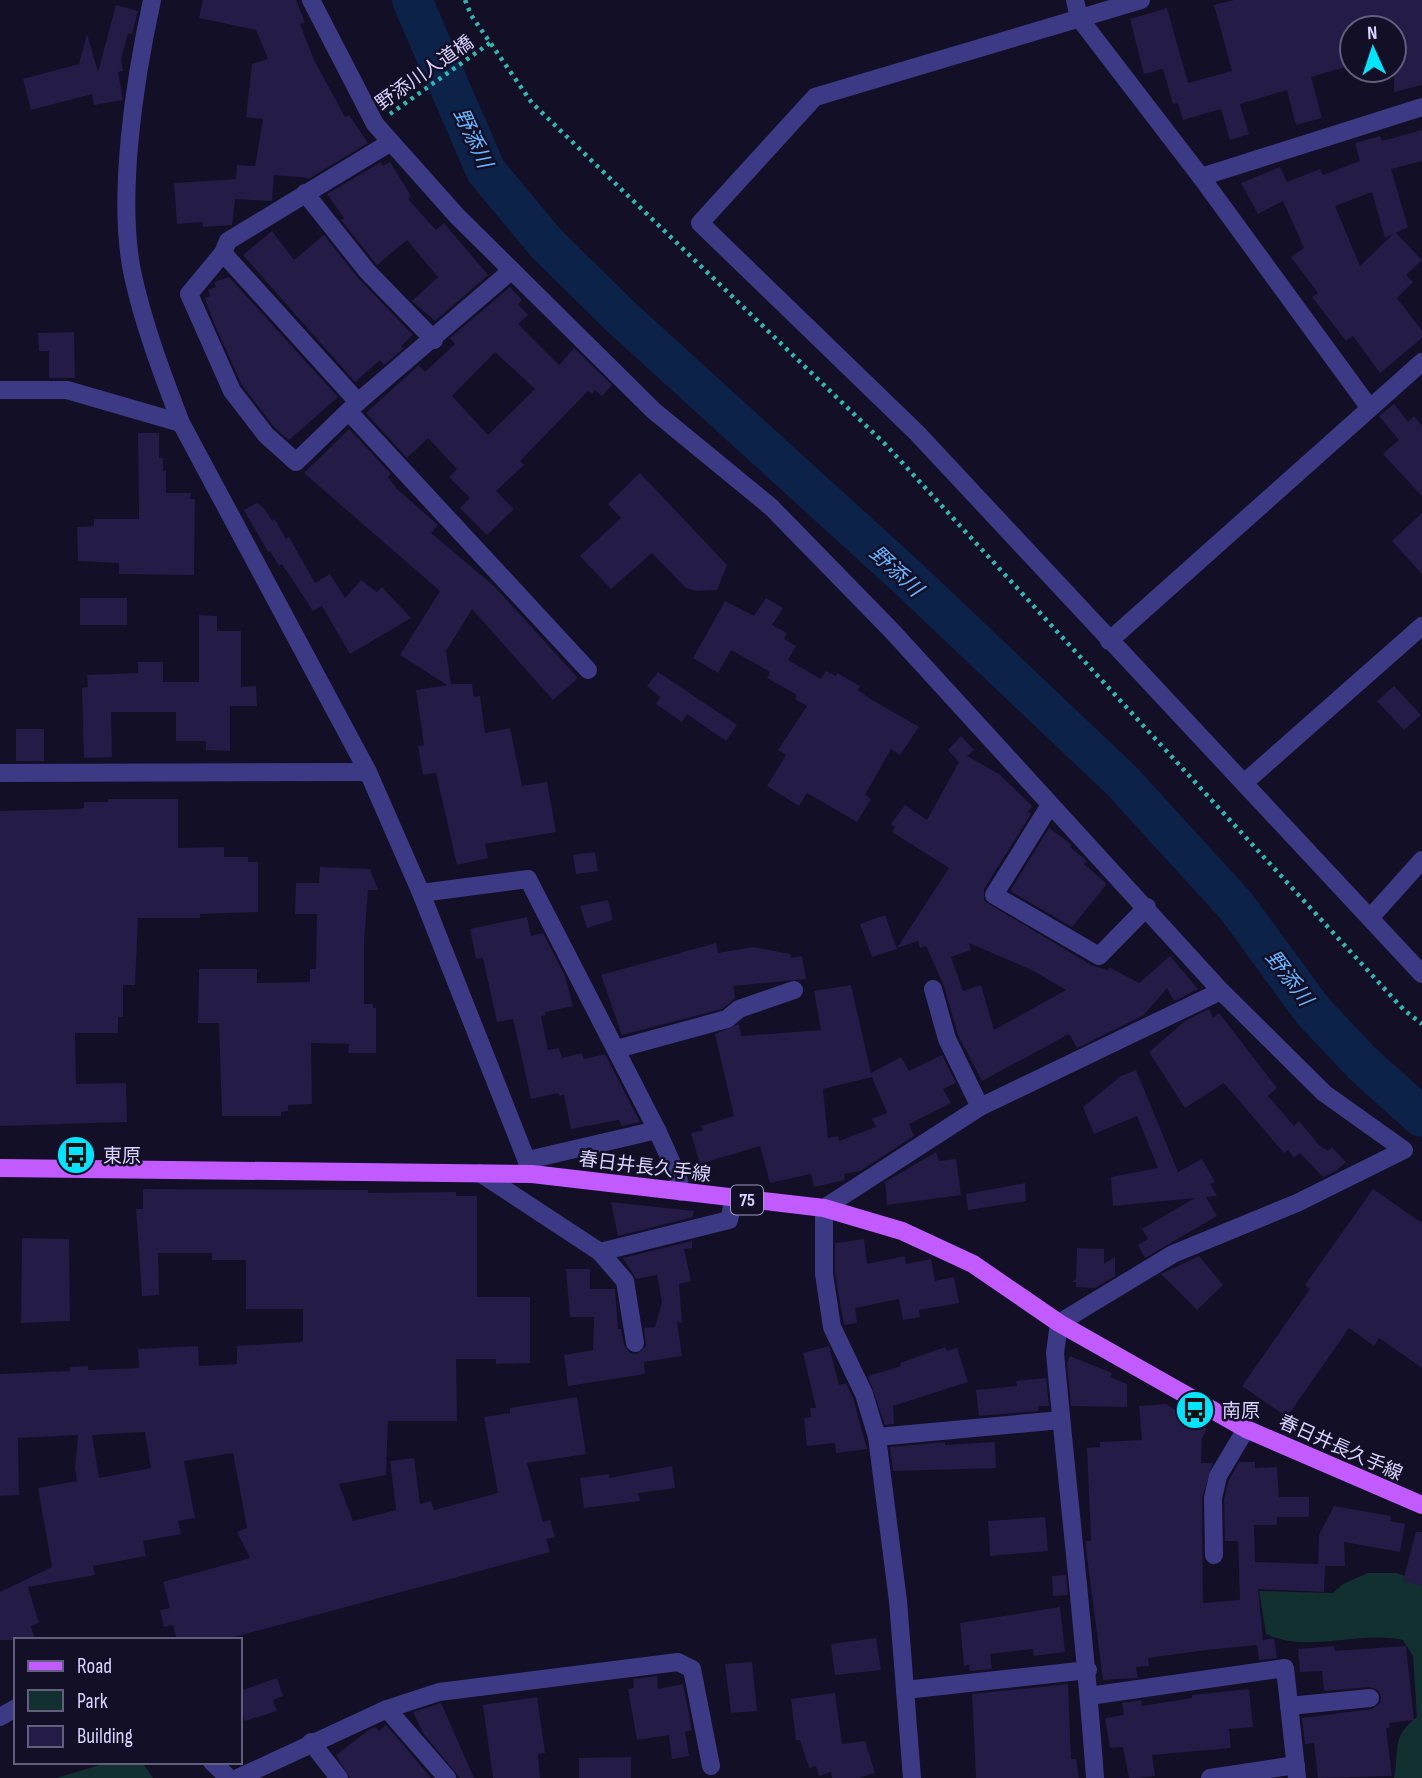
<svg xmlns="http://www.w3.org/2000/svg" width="1422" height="1778" font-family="'Sofia Sans Condensed','Noto Sans JP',sans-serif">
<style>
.green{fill:#12302f}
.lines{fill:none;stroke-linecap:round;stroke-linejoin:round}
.river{stroke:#0c2248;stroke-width:40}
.building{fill:#241b47;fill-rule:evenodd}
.path{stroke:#2fb8b0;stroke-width:4.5;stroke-dasharray:3.5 5;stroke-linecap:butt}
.minor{stroke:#3d3a85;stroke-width:18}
.major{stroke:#c25bff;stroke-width:18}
.labels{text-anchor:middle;stroke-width:5;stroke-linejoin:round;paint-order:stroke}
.shield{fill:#130f26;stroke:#9e99be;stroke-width:2}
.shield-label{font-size:18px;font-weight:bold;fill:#d9d4ff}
.street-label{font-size:19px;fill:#d9d4ff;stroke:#130f26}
.poi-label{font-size:19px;fill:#d9d4ff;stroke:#130f26;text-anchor:start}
.water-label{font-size:21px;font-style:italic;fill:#62b6ff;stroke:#130f26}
</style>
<rect width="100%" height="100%" fill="#130f26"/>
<g class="green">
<path d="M 1368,1573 L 1396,1573 L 1422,1581 L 1422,1778 L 1394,1778 C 1400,1749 1390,1738 1417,1717 L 1413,1656 L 1403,1640 C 1357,1630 1310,1654 1266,1634 L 1259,1591 L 1333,1593 L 1343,1584 Z"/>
<polygon points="110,1762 142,1762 153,1778 56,1778"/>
</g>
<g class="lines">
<polyline class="river" points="412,0 486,171 546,243 620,316 909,579 1121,780 1236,906 1313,1011 1363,1064 1422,1117"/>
</g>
<g class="building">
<polygon points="203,0 296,0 305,22 300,24 314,60 345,117 349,115 368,143 310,178 274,175 272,201 235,199 232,225 203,227 202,222 177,224 174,183 236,179 237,165 255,166 263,119 246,117 252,64 268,59 256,30 199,18"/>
<polygon points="1234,0 1422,0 1422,85 1394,92 1394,28 1352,28 1352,65 1311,77 1322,118 1296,125 1287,90 1240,104 1249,134 1230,140 1221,109 1183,120 1178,103 1173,104 1163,69 1144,74 1130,19 1167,8 1188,83 1232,71 1214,5"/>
<polygon points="116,5 138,11 132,34 128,33 121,59 123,71 118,72 123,100 94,105 92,94 31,110 23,79 79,64 87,34 98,72"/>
<path d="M 1422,130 L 1422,161 L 1391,169 L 1408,227 L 1396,233 L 1422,260 L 1406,275 L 1413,282 L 1397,298 L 1422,331 L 1422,338 L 1380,373 L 1353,336 L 1346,341 L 1312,297 L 1318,293 L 1291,257 L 1304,248 L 1283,201 L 1258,214 L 1241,183 L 1280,167 L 1287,182 L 1320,169 L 1323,175 L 1360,161 L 1355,143 L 1380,136 L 1382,141 ZM 1372,192 L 1385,238 L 1393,234 L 1360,266 L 1335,206 Z"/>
<polygon points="381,162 383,166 390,162 411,196 408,199 436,230 444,223 488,275 435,321 412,301 438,277 407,240 377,265 341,220 344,218 327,194"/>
<polygon points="272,231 294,260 324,235 359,279 413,335 401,346 404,348 384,365 380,360 355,382 243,255"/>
<polygon points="229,277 338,397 289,440 274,427 242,385 213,321 205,298 210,296 208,290 216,287 214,282"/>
<path d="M 510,287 L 522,300 L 518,304 L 528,315 L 518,324 L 559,365 L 574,348 L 612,385 L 602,396 L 595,390 L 592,394 L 588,391 L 520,461 L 524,465 L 496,491 L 514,509 L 487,535 L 460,508 L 470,498 L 449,477 L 457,469 L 428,438 L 407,458 L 366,413 L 419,365 L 425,372 L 455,344 L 450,338 ZM 495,352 L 535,389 L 488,435 L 452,396 Z"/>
<polygon points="74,332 75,378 49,378 49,351 39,351 38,333"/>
<polygon points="1394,404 1408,422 1414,416 1422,426 1422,496 1383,454 1399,440 1379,416"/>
<polygon points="349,429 391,474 388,477 397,489 438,525 431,533 494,586 578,678 553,700 472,609 446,651 451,684 472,684 474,697 480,696 485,733 510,728 522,786 547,782 556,832 485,844 488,858 457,865 436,773 423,775 418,746 424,745 416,690 447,685 400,655 440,591 304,473"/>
<polygon points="138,433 159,433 159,458 163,458 163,470 166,471 166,493 191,493 190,499 195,499 194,575 119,574 119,563 78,561 77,527 94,526 94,519 139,519"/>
<polygon points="640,473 727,565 717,590 696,591 686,588 652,553 611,589 580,556 621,518 608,504"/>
<polygon points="257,503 265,509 272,521 275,519 286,539 289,537 315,583 330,574 345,598 361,580 377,592 382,587 411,618 350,654 322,606 313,611 282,564 279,566 270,551 268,552 244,510"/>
<polygon points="1422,513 1422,574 1392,541"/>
<rect x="80" y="598" width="47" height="27"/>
<polygon points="766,598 783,608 772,625 787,633 784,639 796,646 788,660 821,679 826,671 836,676 837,673 860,686 858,690 869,698 919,727 900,755 891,749 865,795 871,799 857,822 807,793 799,806 767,786 786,755 778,750 807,706 795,699 797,695 767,678 770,672 731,650 718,673 693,658 725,601 754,616"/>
<polygon points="199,615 217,616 217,631 241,631 241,687 256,686 257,706 230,706 230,751 206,750 206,741 176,741 176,712 111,712 112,757 84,758 82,688 88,687 87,675 138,673 138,662 163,662 163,682 199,682"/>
<polygon points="658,672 737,725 726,741 687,714 682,722 656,704 660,697 647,686"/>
<polygon points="1394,686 1421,715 1404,730 1377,701"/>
<rect x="16" y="729" width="28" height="32"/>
<path d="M 961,736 L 974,750 L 967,756 L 999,774 L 1032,806 L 1028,812 L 1031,814 L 984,889 L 984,901 L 1093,966 L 1108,970 L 1109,967 L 1139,983 L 1170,956 L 1198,989 L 1174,1001 L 1167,988 L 1144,1015 L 1077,1048 L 1069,1034 L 982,1081 L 958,1035 L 944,986 L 926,946 L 920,948 L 918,941 L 897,948 L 949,868 L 892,832 L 895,827 L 891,824 L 905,805 L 927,820 L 959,762 L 948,750 ZM 969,943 L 1032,970 L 1066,990 L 994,1030 L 981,985 L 963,991 L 951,957 L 971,950 Z"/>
<polygon points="108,799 178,799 178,848 224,847 224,857 248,857 248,862 258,862 258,912 200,914 200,918 138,918 135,985 123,985 123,1017 118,1017 118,1033 75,1033 76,1084 126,1083 127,1122 0,1126 0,811 78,809 84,808 84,802 108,802"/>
<polygon points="1049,828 1072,845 1070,847 1087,861 1084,864 1107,884 1072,927 1010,891"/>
<polygon points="595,852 598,871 576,874 573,855"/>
<polygon points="320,867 370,869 378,890 368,890 364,941 364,1004 373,1004 373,1008 376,1008 376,1053 348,1053 349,1044 311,1043 312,1104 288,1105 288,1111 281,1112 281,1116 222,1116 219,1023 198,1023 199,969 257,969 257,983 310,982 310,969 316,969 317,914 295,914 296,883 319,883"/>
<polygon points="608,900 613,920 587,928 580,906"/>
<polygon points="885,915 897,949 872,957 860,924"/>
<polygon points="527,917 531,936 543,933 565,976 573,1006 545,1012 546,1015 541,1016 548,1050 559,1048 562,1058 582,1053 584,1059 605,1054 640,1122 622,1126 619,1120 571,1129 564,1095 559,1096 558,1093 531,1099 513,1019 497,1022 483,958 476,959 470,929"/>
<polygon points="716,943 718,953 753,947 790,954 791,958 802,956 806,979 734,986 735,998 722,1009 622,1035 601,975"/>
<path d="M 851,985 L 871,1073 L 901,1057 L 909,1071 L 942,1055 L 956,1083 L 943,1089 L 951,1103 L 909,1124 L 914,1136 L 860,1171 L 844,1174 L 845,1180 L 814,1187 L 811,1174 L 770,1183 L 760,1146 L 700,1164 L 691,1133 L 703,1130 L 701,1126 L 734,1116 L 715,1034 L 739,1024 L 741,1036 L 821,1030 L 814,991 ZM 872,1077 L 887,1113 L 872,1119 L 876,1127 L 839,1141 L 838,1136 L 828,1138 L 823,1089 Z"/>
<polygon points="1209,1009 1213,1018 1219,1013 1277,1088 1268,1096 1294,1126 1299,1121 1319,1145 1328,1151 1332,1147 1346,1162 1336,1171 1323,1177 1300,1153 1294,1158 1288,1150 1284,1153 1224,1083 1185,1108 1149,1052 1185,1021"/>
<polygon points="1136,1070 1178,1172 1202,1159 1215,1182 1210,1184 1217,1196 1206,1197 1217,1216 1145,1258 1138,1245 1148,1239 1142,1229 1195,1198 1113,1206 1111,1177 1158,1168 1137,1116 1094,1134 1083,1107 1121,1076"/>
<polygon points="936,1152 939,1161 956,1159 961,1195 887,1205 885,1182"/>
<polygon points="1025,1183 1026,1201 968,1210 966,1194"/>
<path d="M 143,1189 L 368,1190 L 368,1193 L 456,1192 L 456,1196 L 477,1196 L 477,1297 L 530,1297 L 530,1363 L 496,1364 L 496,1359 L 456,1359 L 457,1421 L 388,1421 L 386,1475 L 339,1484 L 353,1521 L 396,1510 L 390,1461 L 414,1458 L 420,1504 L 431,1501 L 434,1510 L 498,1493 L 484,1417 L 510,1413 L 510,1408 L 577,1397 L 586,1454 L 527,1463 L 543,1522 L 550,1520 L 555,1537 L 546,1539 L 550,1552 L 223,1640 L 177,1640 L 173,1625 L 164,1627 L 160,1610 L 170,1608 L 163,1582 L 250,1558 L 237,1532 L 247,1528 L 233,1453 L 221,1455 L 184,1461 L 195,1518 L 178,1521 L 181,1534 L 143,1541 L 146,1556 L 93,1566 L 95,1575 L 28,1587 L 39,1623 L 31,1626 L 35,1640 L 0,1640 L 0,1592 L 52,1567 L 38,1488 L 77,1481 L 75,1468 L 78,1435 L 18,1438 L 19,1495 L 0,1496 L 0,1374 L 70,1371 L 70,1367 L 88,1366 L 88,1370 L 139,1368 L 138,1349 L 198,1346 L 199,1366 L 237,1364 L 237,1346 L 303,1342 L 303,1309 L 246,1309 L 246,1260 L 212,1260 L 212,1253 L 158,1253 L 159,1295 L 142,1296 L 136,1209 L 143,1209 ZM 145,1432 L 151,1468 L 99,1478 L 92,1435 Z"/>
<polygon points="1373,1189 1422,1223 1422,1368 1379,1338 1374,1346 1349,1328 1287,1417 1242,1386 1310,1289 1305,1285"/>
<polygon points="611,1202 694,1211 693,1217 618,1236"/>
<polygon points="22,1238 69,1239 70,1321 21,1323"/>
<polygon points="864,1239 867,1264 905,1256 906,1264 931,1259 935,1281 954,1277 959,1303 919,1310 920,1317 903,1320 899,1299 855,1308 857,1323 844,1325 835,1273 835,1243"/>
<polygon points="692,1241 692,1248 684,1249 691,1281 679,1284 682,1323 677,1322 682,1356 644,1362 645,1374 568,1386 564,1355 593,1350 594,1317 570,1317 566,1269 590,1269 590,1289 615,1289 618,1329 621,1329 624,1345 630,1353 637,1354 646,1346 644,1328 655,1327 662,1302 657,1275 636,1279 623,1258"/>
<polygon points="1077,1248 1104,1249 1104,1264 1115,1257 1115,1276 1095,1288 1076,1287 1076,1282 1071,1282 1076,1279"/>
<polygon points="1199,1256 1223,1285 1197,1310 1161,1274"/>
<polygon points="829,1346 839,1385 846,1383 853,1398 867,1449 836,1453 835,1443 807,1446 804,1418 811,1417 810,1408 816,1408 803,1353"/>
<polygon points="945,1347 947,1351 957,1348 968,1382 893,1406 894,1424 885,1425 868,1376 901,1366 900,1363"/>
<polygon points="1070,1356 1112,1373 1110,1377 1127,1384 1127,1407 1071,1406 1067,1363"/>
<polygon points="1046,1378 1049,1406 1038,1406 1038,1411 979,1416 976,1390 1017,1386 1016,1381"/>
<polygon points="1166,1404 1207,1429 1202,1438 1201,1463 1213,1463 1202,1498 1203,1603 1240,1600 1238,1541 1225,1541 1224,1499 1229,1480 1239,1462 1255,1462 1255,1468 1277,1467 1279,1497 1309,1497 1309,1517 1277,1517 1277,1525 1254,1525 1255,1562 1318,1564 1319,1535 1334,1506 1391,1516 1390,1521 1405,1524 1400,1552 1344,1542 1345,1566 1325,1566 1324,1592 1258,1589 1263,1640 1274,1638 1277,1658 1259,1660 1257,1645 1206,1650 1148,1658 1149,1666 1136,1667 1138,1678 1103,1680 1085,1541 1091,1541 1087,1448 1100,1447 1100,1442 1142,1440 1139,1406"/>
<polygon points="945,1442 945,1445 995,1442 996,1468 893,1471 890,1447"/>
<polygon points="672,1466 675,1488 638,1493 640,1501 584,1508 580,1478 609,1474 609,1478"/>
<polygon points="1045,1517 1048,1551 990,1556 988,1521"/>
<polygon points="1416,1532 1422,1532 1422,1586 1403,1581"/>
<polygon points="1066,1575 1068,1595 1053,1596 1052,1576"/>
<polygon points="1060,1607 1065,1652 1034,1656 1033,1649 990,1654 992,1669 970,1671 969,1665 964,1666 960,1623"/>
<polygon points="876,1638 881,1670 835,1675 831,1644"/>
<polygon points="1334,1646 1335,1651 1406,1646 1414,1720 1389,1723 1390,1728 1386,1728 1392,1776 1318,1778 1314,1743 1305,1744 1302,1718 1372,1709 1380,1703 1381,1698 1379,1691 1370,1687 1324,1691 1322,1671 1300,1672 1298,1649"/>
<polygon points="752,1662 757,1711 731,1713 725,1664"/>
<polygon points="657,1676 658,1689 683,1684 692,1730 685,1732 689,1756 672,1759 669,1735 637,1740 628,1689 634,1688 633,1679"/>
<polygon points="277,1678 283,1696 273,1700 277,1711 245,1721 240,1705 240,1691"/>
<polygon points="1068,1684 1071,1759 1076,1759 1079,1778 976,1778 972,1694"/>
<polygon points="1249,1689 1253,1727 1229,1729 1231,1748 1152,1755 1155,1776 1138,1778 1129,1778 1123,1747 1110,1748 1105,1718 1124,1715 1122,1703 1141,1700 1142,1706 1192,1698 1192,1695"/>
<polygon points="835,1693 842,1744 865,1741 875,1773 859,1778 832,1778 831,1772 819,1776 816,1766 809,1768 800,1740 796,1740 791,1699"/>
<polygon points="537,1697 545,1753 538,1754 540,1778 493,1778 483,1705"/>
<polygon points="441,1703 474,1778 460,1778 423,1733 413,1712"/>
<polygon points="386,1725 400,1741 431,1778 350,1778 336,1755 370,1729 376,1727 379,1731"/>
<polygon points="631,1757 631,1778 579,1778 579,1758"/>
</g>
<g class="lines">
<g class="path">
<polyline points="465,0 471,15 532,103 886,445 1404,1010 1422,1024"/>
<polyline points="390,114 490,43"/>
</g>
<g class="minor">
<path d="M 152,0 C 135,78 116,198 133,276 C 144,326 163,376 181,423 L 368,772 L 421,893 L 532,1174"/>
<path d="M 311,0 L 375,124 L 457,216 L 654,411 L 771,507 L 892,631 L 1221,991 L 1324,1093 L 1404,1150 L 1297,1203 L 1173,1254 L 1059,1323 L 1055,1353 C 1068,1495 1085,1636 1095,1778"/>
<polyline points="1075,0 1079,18 1201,177 1369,407"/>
<polyline points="1141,0 815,97 700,223 917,433 1422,974"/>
<polyline points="391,142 228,241 223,253 189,294 232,391 266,435 296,462 358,402 512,270"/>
<polyline points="1201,177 1422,107"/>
<polyline points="305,193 367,271 434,340"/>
<polyline points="223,253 358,402"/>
<polyline points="0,390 67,390 181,423"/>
<polyline points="350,413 588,670"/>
<polyline points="1109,641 1422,362"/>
<polyline points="0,773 368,772"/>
<polyline points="1244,783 1422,626"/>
<polyline points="1050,805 994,895 1099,956 1147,907"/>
<polyline points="421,893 528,879 657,1130 528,1160"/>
<polyline points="1370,918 1422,860"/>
<polyline points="933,989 947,1039 980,1107"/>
<polyline points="617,1049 727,1019 739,1009 794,990"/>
<polyline points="657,1130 678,1177 681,1192"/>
<polyline points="480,1173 600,1252 729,1220 734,1198"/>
<polyline points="600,1252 625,1281 635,1343"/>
<polyline points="877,1437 1061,1420"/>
<polyline points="1214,1555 1213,1498 1218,1476 1246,1429"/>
<polyline points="905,1690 1088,1670"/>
<polyline points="1089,1696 1285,1668 1297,1778"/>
<polyline points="1289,1706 1370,1698"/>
<polyline points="387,1709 447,1778"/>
<polyline points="0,1717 16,1708"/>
<polyline points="311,1742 339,1778"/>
<polyline points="212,1762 229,1778"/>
<polyline points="238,1778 387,1709 439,1692 678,1662 692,1669 711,1766"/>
<polyline points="912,1778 898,1601 877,1437 864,1394 832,1327 824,1274 824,1208 980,1107 1221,991"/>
<polyline points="1210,1778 1296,1765"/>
</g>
<polyline class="major" points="0,1168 532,1174 824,1208 902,1231 973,1264 1059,1323 1246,1429 1422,1505"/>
</g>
<defs>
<g id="bus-disc" transform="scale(2.0125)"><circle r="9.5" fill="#00e5ff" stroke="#130f26"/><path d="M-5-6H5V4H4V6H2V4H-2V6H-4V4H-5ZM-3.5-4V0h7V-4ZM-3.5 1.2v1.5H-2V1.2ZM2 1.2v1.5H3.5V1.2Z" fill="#111"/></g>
</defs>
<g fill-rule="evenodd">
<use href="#bus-disc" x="76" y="1155"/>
<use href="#bus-disc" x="1195" y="1410"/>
</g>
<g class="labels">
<rect class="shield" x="731" y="1185.5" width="32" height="29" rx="5"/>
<g class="shield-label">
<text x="747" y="1206">75</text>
</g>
<g class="street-label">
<text transform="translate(424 72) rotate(-35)" y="7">野添川人道橋</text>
<text transform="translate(645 1166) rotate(7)" y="7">春日井長久手線</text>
<text transform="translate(1341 1447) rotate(24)" y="7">春日井長久手線</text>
</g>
<g class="poi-label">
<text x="103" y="1162">東原</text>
<text x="1222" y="1417">南原</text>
</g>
<g class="water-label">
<text transform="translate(473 138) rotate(65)" y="7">野添川</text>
<text transform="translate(896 571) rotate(43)" y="7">野添川</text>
<text transform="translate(1289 978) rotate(53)" y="7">野添川</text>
</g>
</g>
<rect x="14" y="1638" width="228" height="126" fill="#130f26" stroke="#625e7d" stroke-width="2"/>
<rect x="28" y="1661" width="35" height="10" fill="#c25bff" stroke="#625e7d" stroke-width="2"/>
<text x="77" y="1673" font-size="21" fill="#d9d4ff">Road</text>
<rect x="28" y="1690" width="35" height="21" fill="#12302f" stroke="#625e7d" stroke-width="2"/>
<text x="77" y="1708" font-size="21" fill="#d9d4ff">Park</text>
<rect x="28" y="1726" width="35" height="21" fill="#241b47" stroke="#625e7d" stroke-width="2"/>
<text x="77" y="1743" font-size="21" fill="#d9d4ff">Building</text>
<g transform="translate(1373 49) rotate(357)"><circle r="33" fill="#130f26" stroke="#625e7d" stroke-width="2"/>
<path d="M0-5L12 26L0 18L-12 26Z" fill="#00e5ff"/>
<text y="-10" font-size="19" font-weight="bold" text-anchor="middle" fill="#d9d4ff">N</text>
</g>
</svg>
